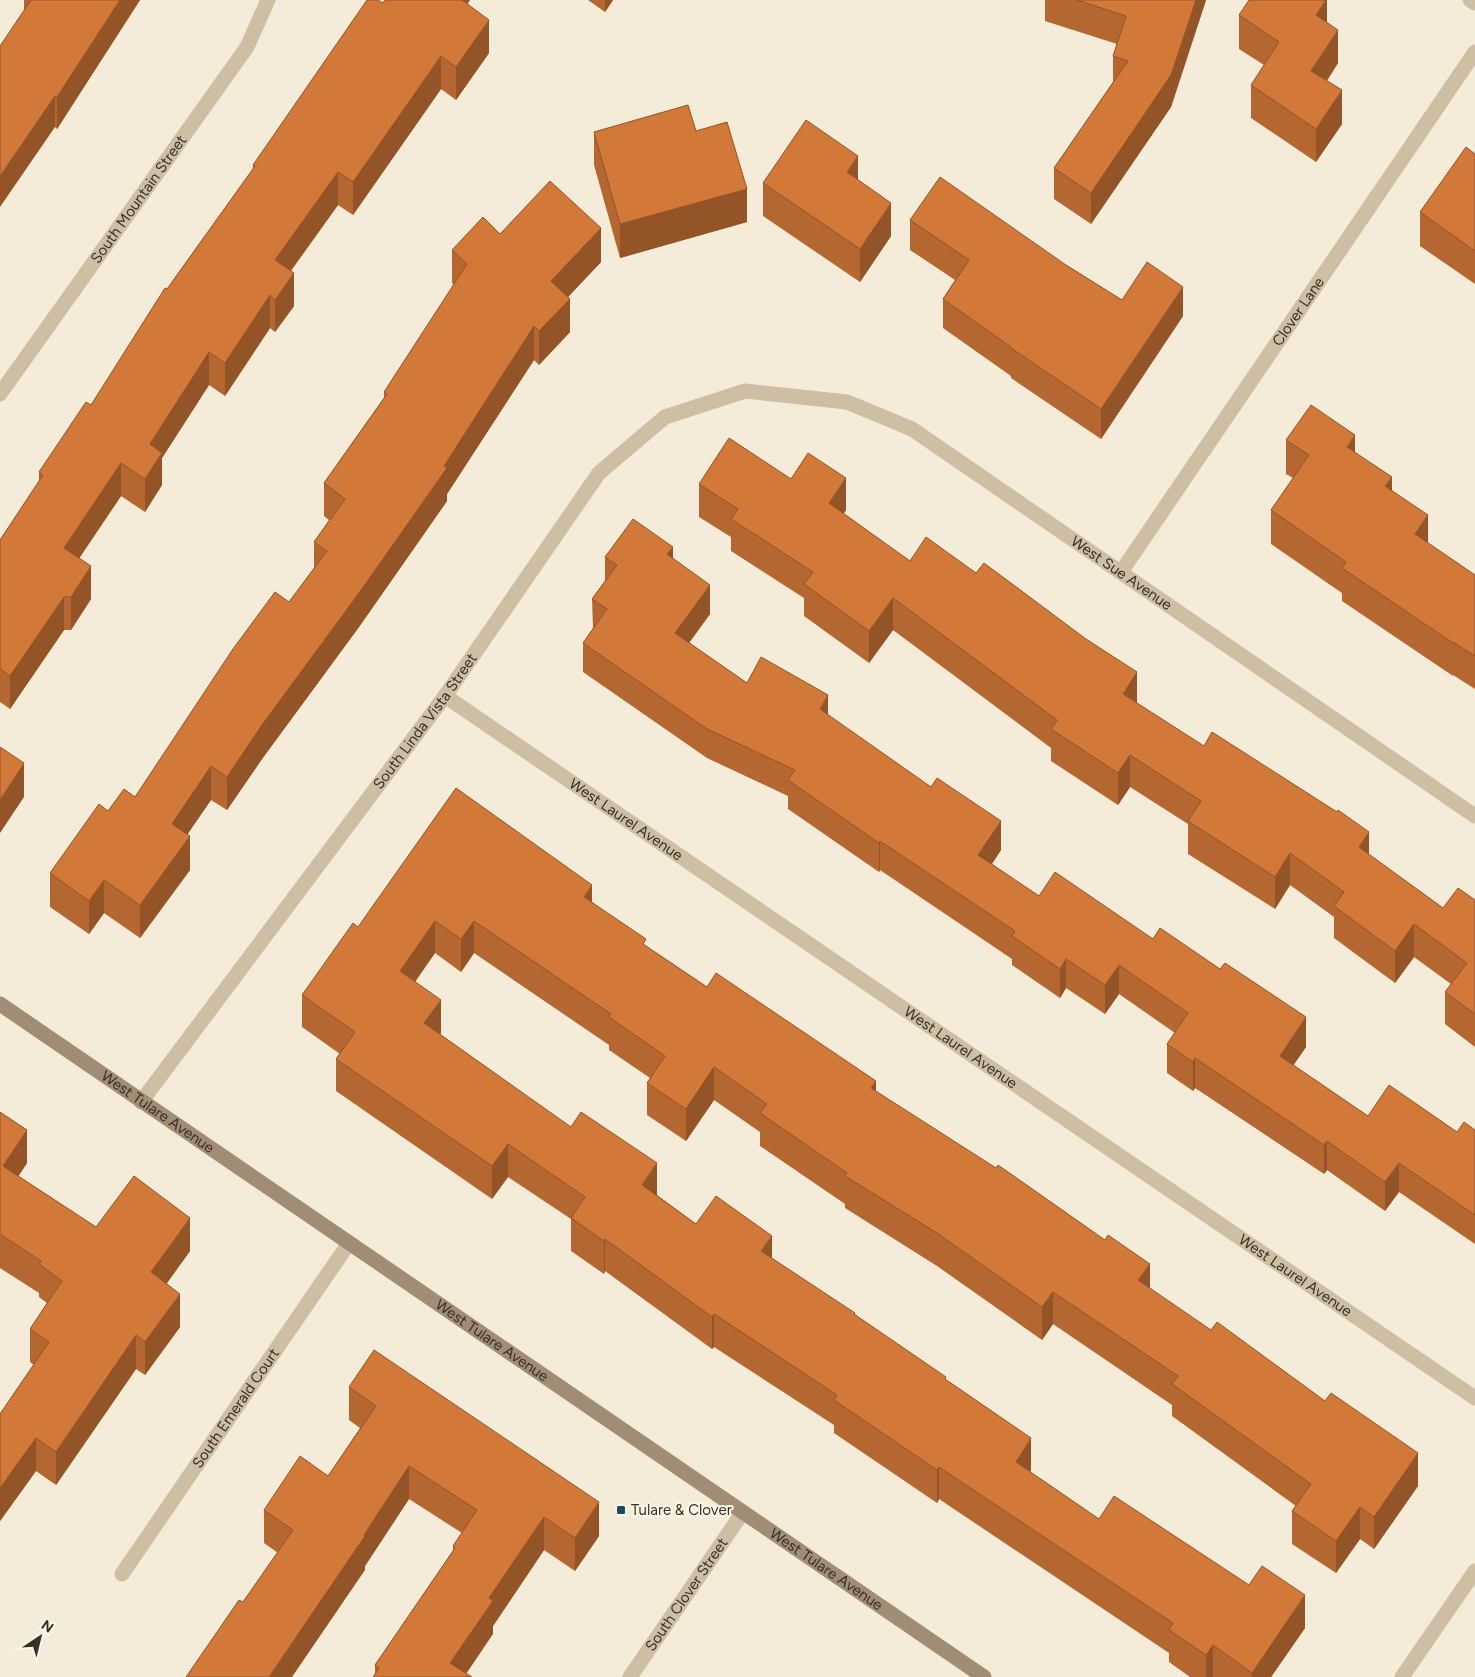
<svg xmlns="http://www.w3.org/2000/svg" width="1475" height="1677" font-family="Figtree,sans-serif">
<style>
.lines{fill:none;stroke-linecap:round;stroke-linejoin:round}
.street{stroke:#cdbea4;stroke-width:15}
.secondary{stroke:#a18d75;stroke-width:15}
.wall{fill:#b56731}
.shaded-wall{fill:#935428}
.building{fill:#d27839;stroke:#935428}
.poi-dot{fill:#174d5e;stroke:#fbf5e6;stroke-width:2}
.labels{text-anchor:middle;stroke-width:4;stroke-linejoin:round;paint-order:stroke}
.street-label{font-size:15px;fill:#382f26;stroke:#fbf5e6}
.poi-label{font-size:15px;fill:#382f26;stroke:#fbf5e6;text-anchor:start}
</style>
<rect width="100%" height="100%" fill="#f4ecd9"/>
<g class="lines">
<g class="street">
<polyline points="1470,0 1475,3"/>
<path id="s1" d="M 0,394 L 247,47 L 268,0"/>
<path id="s2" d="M 1121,572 L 1475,52"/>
<path id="s3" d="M 445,696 L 1475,1398"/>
<path id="s4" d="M 141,1102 L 445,696 L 599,473 L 665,417 L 745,391 L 847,402 L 912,429 L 1475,816"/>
<path id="s5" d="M 122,1574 L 349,1243"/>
<path id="s6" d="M 630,1677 L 743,1512"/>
<polyline points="1402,1677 1475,1571"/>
</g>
<path class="secondary" id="s7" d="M 0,1004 L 984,1677"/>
</g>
<g class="wall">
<polygon points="24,0 140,0 57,129 55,127 24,9"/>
<polygon points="385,0 470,0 467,4 489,53 456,100 441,89 353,215 338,205 291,271 294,306 275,332 270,328 225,396 209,385 162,458 162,485 145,512 121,496 79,558 91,599 71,630 64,630 10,709 0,702 0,540 39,482 39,472 91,405 167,289 253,169 253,165"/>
<polygon points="588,0 613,0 605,12"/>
<polygon points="1045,0 1206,0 1171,107 1091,224 1054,199 1054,168 1113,82 1113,56 1117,44 1045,21"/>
<polygon points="1327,0 1327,22 1338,63 1327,81 1342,124 1316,162 1251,118 1251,85 1264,65 1239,49 1239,15"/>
<polygon points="696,131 747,222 620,258 594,165 594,132"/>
<polygon points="1475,154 1475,284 1420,246 1420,212"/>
<polygon points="763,183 891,236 860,282 763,216"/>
<polygon points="910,220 1066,265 1122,300 1183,316 1101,439 1011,378 1011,376 943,328 943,299 955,280 910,250"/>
<polygon points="500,234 601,262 568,297 570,332 539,365 534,360 447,494 447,501 359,627 262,759 227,810 211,800 187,834 190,870 140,938 104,913 89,934 50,907 50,873 108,811 135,797 289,602 314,568 314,542 329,520 324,516 324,483 384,398 384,392 454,285 452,283 452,250"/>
<polygon points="1286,440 1355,452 1392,490 1428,543 1475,575 1475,689 1453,675 1453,676 1342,601 1342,593 1271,544 1271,510 1293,478 1286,474"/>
<polygon points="791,479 846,510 843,514 910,561 1137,703 1369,855 1443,908 1475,900 1475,1047 1445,1024 1445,992 1451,984 1414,957 1395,983 1334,938 1334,917 1290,885 1275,909 1188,854 1188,824 1130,787 1118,805 1051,761 1051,748 893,630 869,663 804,616 804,598 731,551 731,537 699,517 699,484"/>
<polygon points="605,557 673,558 710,614 689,643 747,683 828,715 1001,850 992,864 1039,896 1306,1047 1293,1065 1368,1116 1457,1132 1475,1130 1475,1244 1399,1192 1385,1211 1327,1170 1324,1174 1195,1088 1193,1091 1167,1073 1167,1044 1175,1033 1119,994 1105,1014 1066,988 1060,998 1012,965 1012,959 880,870 879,872 788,809 788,796 707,758 583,672 583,643 593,628 592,599 605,581"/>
<polygon points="592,902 646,946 707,987 876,1091 1150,1288 1418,1486 1374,1549 1360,1539 1336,1573 1292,1544 1292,1511 1296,1506 1172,1416 1172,1405 1053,1324 1042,1340 937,1266 845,1208 845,1204 760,1146 760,1132 714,1100 686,1141 647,1115 647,1083 650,1078 609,1050 609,1045 474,953 461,972 435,953 415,982 441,1033 440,1034 696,1224 772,1258 855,1315 946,1380 1031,1470 1030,1472 1099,1519 1305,1628 1271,1677 1190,1677 1169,1662 1169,1653 939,1499 937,1503 834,1433 834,1425 714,1347 712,1349 605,1271 604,1274 571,1251 571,1219 508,1177 492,1199 336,1091 336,1059 340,1054 302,1027 302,995 358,927"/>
<polygon points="0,1112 27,1163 18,1176 96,1227 190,1251 167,1283 180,1327 145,1375 136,1369 56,1485 36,1471 0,1521 0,1414 34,1365 30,1362 30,1329 47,1303 39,1297 39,1293 0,1268"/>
<polygon points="349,1387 599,1536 575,1571 544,1550 493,1626 493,1634 375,1674 375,1665 453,1551 453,1546 462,1533 409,1499 365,1566 365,1570 243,1602 278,1553 264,1543 264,1510 328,1476 360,1428 349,1420"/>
</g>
<g class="shaded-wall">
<polygon points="120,0 140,0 57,129 57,97"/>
<polygon points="452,0 470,0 452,26"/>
<polygon points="605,0 613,0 605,12"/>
<polygon points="1196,0 1206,0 1171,107 1091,224 1091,193"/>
<polygon points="1326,0 1327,0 1327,31 1316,15"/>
<polygon points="489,20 489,53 456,100 456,67"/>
<polygon points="1338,30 1338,63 1311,104 1311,71"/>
<polygon points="441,56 441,89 353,215 353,182"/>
<polygon points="1342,90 1342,124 1316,162 1316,129"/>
<polygon points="55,96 55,127 0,207 0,176"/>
<polygon points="858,156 858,189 847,172"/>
<polygon points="338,172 338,205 275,292 275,260"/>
<polygon points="747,189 747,222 620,258 620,224"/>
<polygon points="891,203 891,236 860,282 860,249"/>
<polygon points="601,228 601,262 551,315 551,281"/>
<polygon points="294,273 294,306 275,332 275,300"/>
<polygon points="1183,287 1183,316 1101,439 1101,409"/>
<polygon points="270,295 270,328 225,396 225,363"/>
<polygon points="570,299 570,332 539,365 539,331"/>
<polygon points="534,326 534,360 447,494 447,501 359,627 262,759 227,810 227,777 262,725 444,466"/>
<polygon points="209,352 209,385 162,458 162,485 145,512 145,479 150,444"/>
<polygon points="1355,435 1355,468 1347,447"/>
<polygon points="121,463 121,496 64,581 64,548"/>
<polygon points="1392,477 1392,510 1385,486"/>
<polygon points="846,478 846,510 829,536 829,503"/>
<polygon points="1428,515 1428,548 1415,534"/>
<polygon points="673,547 673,577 667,554"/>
<polygon points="91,566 91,599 71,630 71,597"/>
<polygon points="710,585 710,614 675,662 675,633"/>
<polygon points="64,597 64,630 10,709 10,676"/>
<polygon points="893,598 893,630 869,663 869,631"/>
<polygon points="1137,672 1137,704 1123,694"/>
<polygon points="828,695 828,724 820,709"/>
<polygon points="1130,755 1130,787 1118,805 1118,773"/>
<polygon points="24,763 24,797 0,833 0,800"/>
<polygon points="211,766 211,800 172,857 172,824"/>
<polygon points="1001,821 1001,850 978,884 978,855"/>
<polygon points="1369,832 1369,864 1359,847"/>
<polygon points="190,836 190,870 140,938 140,905"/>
<polygon points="880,841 880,870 879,872 879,843"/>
<polygon points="1290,853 1290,885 1275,909 1275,877"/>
<polygon points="104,880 104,913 89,934 89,901"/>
<polygon points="592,885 592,918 584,897"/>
<polygon points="435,921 435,953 400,1003 400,971"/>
<polygon points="474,921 474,953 461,972 461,939"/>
<polygon points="1414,924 1414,957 1395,983 1395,951"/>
<polygon points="1066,959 1066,988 1060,998 1060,969"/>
<polygon points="1119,965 1119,994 1105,1014 1105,985"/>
<polygon points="441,1000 441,1033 424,1056 424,1023"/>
<polygon points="1306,1017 1306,1047 1280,1085 1280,1056"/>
<polygon points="1195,1058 1195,1088 1193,1091 1193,1062"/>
<polygon points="714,1067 714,1100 686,1141 686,1109"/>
<polygon points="876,1081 876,1113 871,1088"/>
<polygon points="27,1130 27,1163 3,1200 3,1166"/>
<polygon points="1327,1141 1327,1170 1324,1174 1324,1145"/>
<polygon points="508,1144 508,1177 492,1199 492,1166"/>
<polygon points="657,1163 657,1196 642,1185"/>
<polygon points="1399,1163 1399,1192 1385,1211 1385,1182"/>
<polygon points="190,1218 190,1251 151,1305 151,1272"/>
<polygon points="772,1236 772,1268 761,1251"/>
<polygon points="605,1239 605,1271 604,1274 604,1241"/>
<polygon points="1150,1264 1150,1296 1138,1280"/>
<polygon points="1053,1292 1053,1324 1042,1340 1042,1307"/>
<polygon points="180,1294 180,1327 145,1375 145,1342"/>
<polygon points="714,1314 714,1347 712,1349 712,1317"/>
<polygon points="136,1335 136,1369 56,1485 56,1452"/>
<polygon points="36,1438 36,1471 0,1521 0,1488"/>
<polygon points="1031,1438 1031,1470 1016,1494 1016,1462"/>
<polygon points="1418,1453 1418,1486 1374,1549 1374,1517"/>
<polygon points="409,1466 409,1499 365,1566 365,1570 292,1677 269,1677"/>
<polygon points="939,1467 939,1499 937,1503 937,1470"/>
<polygon points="599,1502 599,1536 575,1571 575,1538"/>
<polygon points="1360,1507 1360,1539 1336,1573 1336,1541"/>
<polygon points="544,1517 544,1550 493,1626 493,1634 464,1677 450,1663 489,1598"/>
<polygon points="1305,1595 1305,1628 1271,1677 1252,1677 1252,1673"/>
<polygon points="1213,1645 1213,1677 1206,1677 1206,1655"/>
</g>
<g class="building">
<polygon points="31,0 120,0 57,97 55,96 0,176 0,46"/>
<polygon points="367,0 378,0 383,3 385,0 462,0 489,20 456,67 441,56 353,182 338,172 275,260 294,273 275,300 270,295 225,363 209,352 150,444 162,453 145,479 121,463 64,548 91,566 71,597 64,597 10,676 0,669 0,540 43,475 39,472 86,402 91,405 165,288 167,289 255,166 253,165"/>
<polygon points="1077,0 1196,0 1171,75 1091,193 1054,168 1128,61 1113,56 1126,16"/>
<polygon points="1249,0 1326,0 1316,15 1338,30 1311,71 1342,90 1316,129 1251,85 1279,42 1239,15"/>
<polygon points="688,105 696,131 727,122 747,189 620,224 594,132"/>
<polygon points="806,120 858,156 847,172 891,203 860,249 763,183"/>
<polygon points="1466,147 1475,154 1475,251 1420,212"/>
<polygon points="940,177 1066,265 1122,300 1147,262 1183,287 1101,409 1011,348 1011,347 943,299 969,260 910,220"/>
<polygon points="550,181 601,228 551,281 570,299 539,331 534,326 444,466 447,468 359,593 262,725 227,777 211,766 172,824 190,836 140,905 104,880 89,901 50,873 99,804 108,811 124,789 135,797 233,649 275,592 289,602 327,551 314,542 345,499 324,483 387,394 384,392 467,264 452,250 483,217 500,234"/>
<polygon points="1311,405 1355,435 1347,447 1392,477 1385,486 1428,515 1415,534 1475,575 1475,656 1453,642 1453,643 1342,568 1346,562 1271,510 1309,455 1286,440"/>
<polygon points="729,438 791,479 808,453 846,478 829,503 910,561 926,537 976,573 984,563 1086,639 1137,672 1123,694 1204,746 1212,732 1337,812 1338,810 1369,832 1359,847 1443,908 1458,888 1475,900 1475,1014 1445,992 1467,963 1414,924 1395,951 1334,906 1344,892 1290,853 1275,877 1188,821 1201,801 1130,755 1118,773 1051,729 1057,720 893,598 869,631 804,584 813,572 731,519 738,509 699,484"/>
<polygon points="633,519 673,547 667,554 710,585 675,633 747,683 761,657 828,695 820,709 931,787 937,778 1001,821 978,855 1039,896 1055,872 1153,939 1160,928 1220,969 1225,963 1306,1017 1280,1056 1368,1116 1389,1085 1457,1132 1464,1122 1475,1130 1475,1215 1399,1163 1385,1182 1327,1141 1324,1145 1195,1058 1193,1062 1167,1044 1188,1013 1119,965 1105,985 1066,959 1060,969 1012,936 1015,931 880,841 879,843 788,780 795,770 707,729 583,643 607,609 592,599 617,565 605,557"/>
<polygon points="0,747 24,763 0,800"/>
<polygon points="456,788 592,885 584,897 646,939 643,944 707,987 716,973 876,1081 871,1088 996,1168 998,1165 1105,1240 1108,1235 1150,1264 1138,1280 1211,1330 1217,1322 1325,1401 1331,1393 1418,1453 1374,1517 1360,1507 1336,1541 1292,1511 1311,1484 1172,1384 1178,1376 1053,1292 1042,1307 937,1233 845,1176 847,1173 760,1113 767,1104 714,1067 686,1109 647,1083 665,1056 609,1017 611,1014 474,921 461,939 435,921 400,971 441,1000 424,1023 571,1127 581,1112 657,1163 642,1185 696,1224 716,1196 772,1236 761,1251 855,1313 854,1314 946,1377 945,1379 1031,1438 1016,1462 1099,1519 1114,1496 1249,1585 1262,1566 1305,1595 1252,1673 1213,1645 1206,1655 1169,1630 1173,1623 939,1467 937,1470 834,1400 837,1395 714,1314 712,1317 605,1239 604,1241 571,1218 585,1197 508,1144 492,1166 336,1059 355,1032 302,995 353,923 358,927"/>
<polygon points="0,1112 27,1130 3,1166 96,1227 134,1176 190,1218 151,1272 180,1294 145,1342 136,1335 56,1452 36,1438 0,1488 0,1414 49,1342 30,1329 62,1281 39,1264 41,1261 0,1234"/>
<polygon points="374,1350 599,1502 575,1538 544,1517 489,1598 493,1601 450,1663 472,1677 373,1677 379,1668 375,1665 455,1548 453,1546 477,1510 409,1466 364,1535 365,1536 269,1677 186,1677 239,1600 243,1602 293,1530 264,1510 300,1456 328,1476 376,1406 349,1387"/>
</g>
<rect class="poi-dot" x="616" y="1505" width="10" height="10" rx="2.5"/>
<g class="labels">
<g class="street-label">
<text dy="5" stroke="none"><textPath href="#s1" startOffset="239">South Mountain Street</textPath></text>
<text dy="5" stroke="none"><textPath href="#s2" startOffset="315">Clover Lane</textPath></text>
<text dy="5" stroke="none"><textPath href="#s4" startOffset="1376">West Sue Avenue</textPath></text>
<text dy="5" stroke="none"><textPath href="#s4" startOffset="475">South Linda Vista Street</textPath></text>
<text dy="5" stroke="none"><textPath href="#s3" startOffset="219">West Laurel Avenue</textPath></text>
<text dy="5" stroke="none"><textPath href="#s3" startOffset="624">West Laurel Avenue</textPath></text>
<text dy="5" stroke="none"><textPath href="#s7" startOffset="191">West Tulare Avenue</textPath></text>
<text dy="5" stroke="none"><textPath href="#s3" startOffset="1029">West Laurel Avenue</textPath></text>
<text dy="5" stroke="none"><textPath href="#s7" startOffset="596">West Tulare Avenue</textPath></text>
<text dy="5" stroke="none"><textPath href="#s5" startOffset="201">South Emerald Court</textPath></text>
<text dy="5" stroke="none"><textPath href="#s7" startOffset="1001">West Tulare Avenue</textPath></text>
<text dy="5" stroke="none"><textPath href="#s6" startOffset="100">South Clover Street</textPath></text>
</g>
<g class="poi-label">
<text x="631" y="1515">Tulare &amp; Clover</text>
</g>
</g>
<g transform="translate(40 1637) rotate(35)" stroke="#fbf5e6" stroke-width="4" paint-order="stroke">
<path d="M0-4L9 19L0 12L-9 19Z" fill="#382f26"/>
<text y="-8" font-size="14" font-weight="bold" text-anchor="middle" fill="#382f26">N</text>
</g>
</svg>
